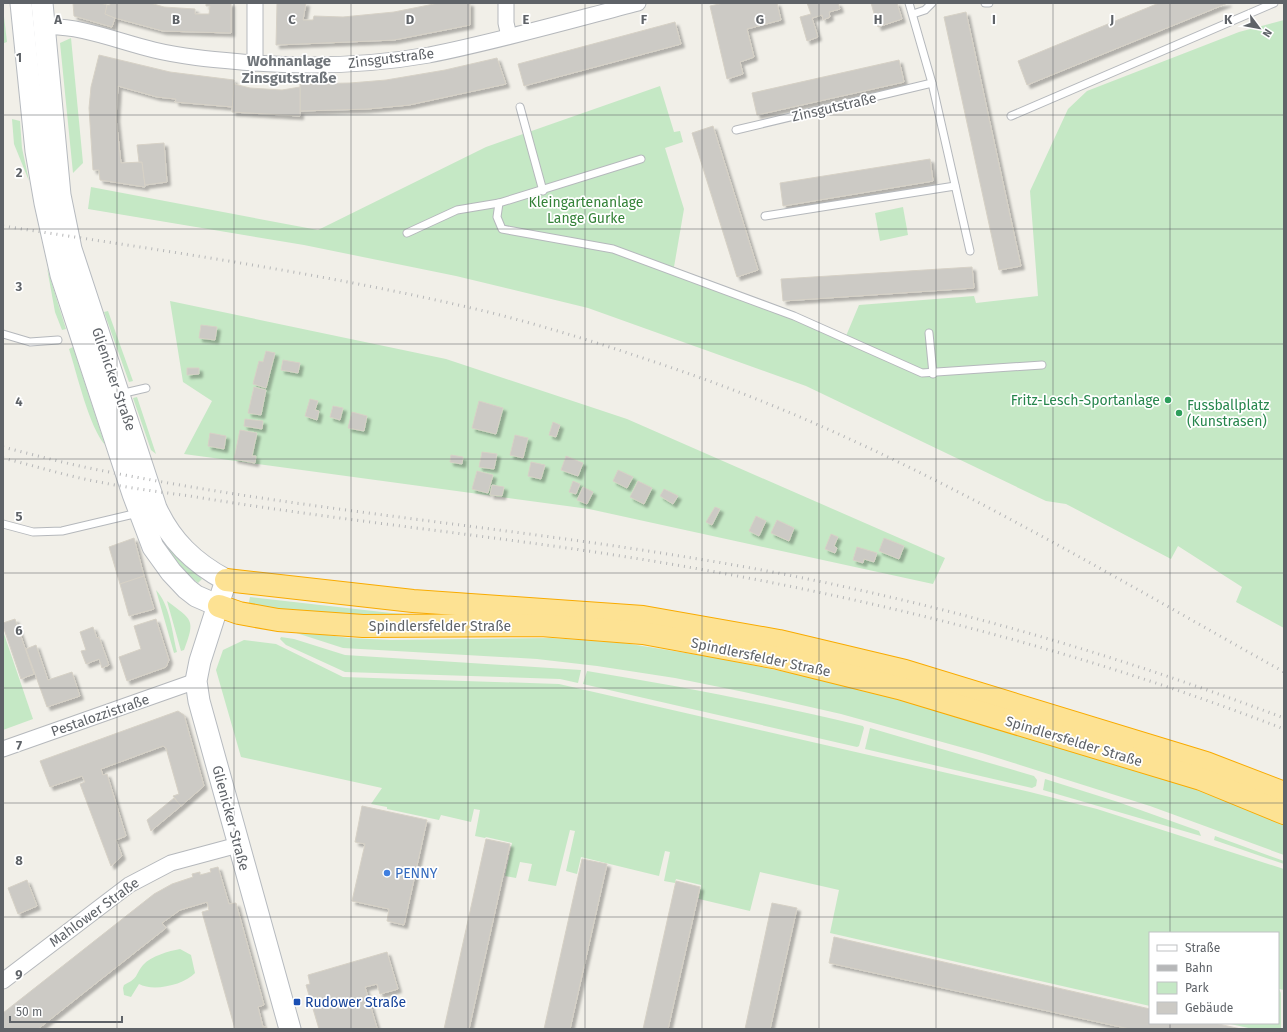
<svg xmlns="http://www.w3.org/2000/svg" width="1287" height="1032" font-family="'Fira Sans',sans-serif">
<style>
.green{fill:#c5e8c5}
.building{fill:#cccac5;stroke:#d6d1c6;filter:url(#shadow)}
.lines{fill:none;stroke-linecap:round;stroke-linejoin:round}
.lane-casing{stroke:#b5b8bc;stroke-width:9}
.street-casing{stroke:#b5b8bc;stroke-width:17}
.secondary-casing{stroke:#b6babf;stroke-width:23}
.highway-casing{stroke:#f9ab00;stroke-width:24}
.lane{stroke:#fff;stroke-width:7}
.street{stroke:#fff;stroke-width:15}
.secondary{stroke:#fff;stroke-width:21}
.highway{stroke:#fde293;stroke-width:22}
.rail{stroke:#b6b7b8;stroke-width:3;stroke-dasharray:1 5;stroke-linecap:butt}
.grid{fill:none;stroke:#5f6368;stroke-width:1;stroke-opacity:0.55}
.leisure-dot{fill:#2e9e5b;stroke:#fff;stroke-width:1.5}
.shop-dot{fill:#3f7fe0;stroke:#fff;stroke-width:1.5}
.transit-dot{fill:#1a4fb4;stroke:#fff;stroke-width:1.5}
.labels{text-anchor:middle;stroke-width:3.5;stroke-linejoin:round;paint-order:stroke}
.street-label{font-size:14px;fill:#5f6368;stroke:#fff}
.park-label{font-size:14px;fill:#348238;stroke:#fff}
.leisure-label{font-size:14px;fill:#27864d;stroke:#fff;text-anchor:end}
.shop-label{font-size:14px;fill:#366cbe;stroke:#fff;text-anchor:start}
.transit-label{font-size:14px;fill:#164399;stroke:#fff;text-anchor:start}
.neighbourhood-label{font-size:15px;font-weight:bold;fill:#70757a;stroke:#fff}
.grid-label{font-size:13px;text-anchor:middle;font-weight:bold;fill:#5f6368;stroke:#fff;stroke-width:3.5;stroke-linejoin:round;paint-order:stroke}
</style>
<defs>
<filter id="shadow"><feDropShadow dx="3.5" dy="3.5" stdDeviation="1" flood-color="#0004"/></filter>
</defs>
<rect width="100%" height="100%" fill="#f1efe8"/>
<g class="green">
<polygon points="3,8 7,42 4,43"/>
<polygon points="1284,20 1284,628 1236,602 1242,587 1178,546 1171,559 1066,504 1046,501 806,386 588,308 456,276 304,245 88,209 91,187 318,230 486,147 660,86 674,132 680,131 683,142 665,148 684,209 674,267 764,305 846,336 859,305 974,296 976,303 1038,296 1030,191 1068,109 1087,91 1239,32"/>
<polygon points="71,38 83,163 73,173 60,43"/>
<polygon points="12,119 20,121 22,148 29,181 14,144"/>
<polygon points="903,207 908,235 880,241 875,213"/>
<polygon points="47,268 66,329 62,330 55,312"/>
<polygon points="170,301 446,359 627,419 945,558 933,584 589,509 184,454 212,401 183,382"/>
<polygon points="108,311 133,381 129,382 104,312"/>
<path d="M 73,347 L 105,445 C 89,427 77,374 69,349 Z"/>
<polygon points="137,397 156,454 151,450 133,398"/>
<path d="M 155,522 C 169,544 181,563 202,579 L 198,583 C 177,567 164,548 155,522 Z"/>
<path d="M 156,590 C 170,605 172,632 177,652 L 174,653 Z"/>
<polygon points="250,597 391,613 452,617 394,619 248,607"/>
<path d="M 167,601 C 192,620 196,619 184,650 L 181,651 Z"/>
<polygon points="284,629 349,638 391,640 551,638 624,643 711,657 871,689 1185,784 1284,820 1284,855 1150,806 982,753 841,714 744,692 675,678 597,666 537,659 343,648"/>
<polygon points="3,631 33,719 3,730"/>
<polygon points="281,637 294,639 345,655 581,670 578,683 560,679 345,672 286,645 280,639"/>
<polygon points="244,640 276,644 343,677 559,684 1030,792 1097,809 1284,869 1284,990 1279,989 1281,993 1281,1029 1253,1029 1226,1023 1278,1023 1278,933 1150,933 1150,1006 830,933 839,890 760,872 750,911 699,899 701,885 676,879 675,883 664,881 670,852 665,851 659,876 581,857 577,874 566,871 575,831 570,830 556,886 528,881 532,864 520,862 516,878 505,876 512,843 486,837 485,838 475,836 480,810 474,809 471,822 441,815 439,820 387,809 387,807 371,804 382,788 241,757 216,670 223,650"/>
<path d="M 587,671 C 680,686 772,704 863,726 L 864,728 L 859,746 L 857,747 L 583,684 Z"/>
<polygon points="870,728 1034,776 1037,780 1036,786 1032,788 865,749"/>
<polygon points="1045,779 1118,802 1199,831 1201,836 1043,790"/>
<polygon points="1215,836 1284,861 1284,864 1214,840"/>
<path d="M 180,949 L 191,955 L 195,973 C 184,985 153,992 139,984 L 131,997 L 124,995 L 123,988 L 124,985 C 140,977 134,976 143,965 C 151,956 169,951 180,949 Z"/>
</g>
<g class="building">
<polygon points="73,3 100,3 107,5 105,14 115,18 112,27 74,16"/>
<polygon points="110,3 150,3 164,7 195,9 195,14 209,14 210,6 206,6 206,3 231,3 231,33 163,31 115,18 105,14 107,5 110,5"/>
<polygon points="277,3 306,3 303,20 313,20 314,16 343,17 394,12 439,3 470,3 470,25 394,40 276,45"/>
<polygon points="724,3 777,3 781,20 747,29 754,57 740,62 743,74 727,79 710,6"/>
<polygon points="807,3 838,3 840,9 829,12 830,17 823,20 822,15 812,18 818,37 807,41 800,17 811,14"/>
<polygon points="871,3 897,3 902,19 878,27"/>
<polygon points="1159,3 1228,3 1027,85 1018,61"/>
<polygon points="966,12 1021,266 999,270 944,17"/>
<polygon points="675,22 681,44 524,86 518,64"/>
<polygon points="99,55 170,72 234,80 233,107 175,102 176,99 157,97 118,86 116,118 121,163 142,162 145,187 100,180 99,170 93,170 89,108 91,87"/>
<polygon points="497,58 506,84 409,105 367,109 300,111 300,84 350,83 386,80 445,70"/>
<polygon points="899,60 904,82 757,115 752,93"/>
<polygon points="234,84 250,88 282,90 300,87 300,116 232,112"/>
<polygon points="713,126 758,270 737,277 692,133"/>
<polygon points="164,143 167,182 145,185 142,162 139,162 137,145"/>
<polygon points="930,159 933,181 783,206 780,183"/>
<polygon points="972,267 974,288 783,301 781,279"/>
<polygon points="201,325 217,327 215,340 199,338"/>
<polygon points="266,351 275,353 266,388 253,384 259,361 263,362"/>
<polygon points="283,360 300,363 298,373 281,370"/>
<polygon points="187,368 199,368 199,374 187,375"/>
<polygon points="254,387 266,390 261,415 248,413"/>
<polygon points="310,399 318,401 315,410 319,411 317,420 305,416"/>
<polygon points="479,401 503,408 496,434 472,428"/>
<polygon points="333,406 343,408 340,420 330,417"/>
<polygon points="352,412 367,416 364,431 348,428"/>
<polygon points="245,419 263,421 262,429 244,426"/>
<polygon points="553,422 560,425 556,437 549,435"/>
<polygon points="240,430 257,433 252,456 256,456 255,463 234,459"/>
<polygon points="210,433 226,436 224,449 208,446"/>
<polygon points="515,435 528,438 523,458 510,455"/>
<polygon points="482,452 497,454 494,469 479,467"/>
<polygon points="451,455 463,457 462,464 450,462"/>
<polygon points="566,456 583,463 578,476 561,470"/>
<polygon points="531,462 545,465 541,479 528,476"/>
<polygon points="618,470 633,477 627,488 613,481"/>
<polygon points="477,471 493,475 488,493 472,489"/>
<polygon points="573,481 580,484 576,494 569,492"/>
<polygon points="638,481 652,488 644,504 630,497"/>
<polygon points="492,485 504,487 502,496 490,495"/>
<polygon points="583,487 593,492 587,504 577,500"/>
<polygon points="664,489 678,496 673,504 660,496"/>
<polygon points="715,507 720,509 712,525 706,522"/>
<polygon points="756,516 766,521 759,536 749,531"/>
<polygon points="777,520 794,528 789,541 771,533"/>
<polygon points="831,534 838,537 834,546 837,548 835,553 825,549"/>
<polygon points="134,538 144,576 120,584 109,547"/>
<polygon points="884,538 904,546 899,559 879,551"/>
<polygon points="857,547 877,553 874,562 864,559 863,563 853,560"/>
<polygon points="144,576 154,609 129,616 120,584"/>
<polygon points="15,619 34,674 21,679 3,626 3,623"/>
<polygon points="156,619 169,660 166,667 127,681 119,657 141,649 134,626"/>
<polygon points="93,627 97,638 99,637 109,665 102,668 99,659 86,664 81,651 86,650 80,632"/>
<polygon points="36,645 48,680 72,672 80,696 47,707 26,649"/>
<polygon points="178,711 184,715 204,786 181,806 173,796 179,794 166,748 163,746 101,769 103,775 107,774 126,836 116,840 122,856 111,866 80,784 85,782 82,776 50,787 40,761"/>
<polygon points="174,798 181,806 151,831 147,820"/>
<polygon points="362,806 427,820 404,925 387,921 389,909 352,901 365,844 355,842"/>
<polygon points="486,839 510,844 469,1029 444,1029"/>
<polygon points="582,859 607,864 570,1029 544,1029"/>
<polygon points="218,867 229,904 236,903 264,1005 258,1007 263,1027 266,1027 267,1029 235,1029 202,912 209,910 207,902 180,910 162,923 166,928 38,1029 3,1029 3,1013 154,894 172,884 193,877 192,874 200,872 200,875 211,872 210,869"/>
<polygon points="27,880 37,906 18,914 8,888"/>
<polygon points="676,881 700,887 668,1029 643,1029"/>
<polygon points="772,903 797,908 770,1029 745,1029"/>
<polygon points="834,937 1150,1009 1150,1023 1214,1023 1241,1029 1130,1029 829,963"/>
<polygon points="387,952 398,989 380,994 377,984 365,987 377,1028 319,1029 306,985 310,984 308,975"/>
</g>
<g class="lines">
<g class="lane-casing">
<g id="lane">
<polyline points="909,3 932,83 970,251"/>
<polyline points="985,3 989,3"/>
<polyline points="913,14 925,10 932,3"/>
<polyline points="520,107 543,191"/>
<polyline points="1011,116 1274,3"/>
<polyline points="736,130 932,83"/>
<polyline points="499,203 497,217 502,229 613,249 794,316 922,373 1042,365"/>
<polyline points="765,216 955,186"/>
<polyline points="407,233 457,210 499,203 641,159"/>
<polyline points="929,333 933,374"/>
<polyline points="3,334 30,342 58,340"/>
<polyline points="120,394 146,388"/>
<polyline points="3,524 33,532 62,531 138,513"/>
</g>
</g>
<g class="street-casing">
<g id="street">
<polyline points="506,3 506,23 509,36"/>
<path d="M 45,27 C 80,25 120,42 154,50 C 187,58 221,60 254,63 C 311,67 372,65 429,55 C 499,41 569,21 638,3"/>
<polyline points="255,63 255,3"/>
<polyline points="3,749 196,681"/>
<polyline points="3,981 129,885 171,863 238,845"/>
</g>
</g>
<g class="secondary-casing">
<g id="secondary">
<polyline points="21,3 36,151 45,203 61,275 133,494 153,547 171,572 187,589 196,596 219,606"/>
<path d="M 42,3 L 60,195 L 71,249 L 156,508 C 171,541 194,563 226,580 L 200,661 L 196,681 L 199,701 L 290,1029"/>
</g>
</g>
<g class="highway-casing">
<g id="highway">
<polyline points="226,580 413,601 643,617 779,641 905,671 1206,763 1284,793"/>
<polyline points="219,606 239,613 278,620 363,626 541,625 643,633 778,658 899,688 1201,779 1284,813"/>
</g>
</g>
<use href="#lane" class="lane"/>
<use href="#street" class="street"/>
<use href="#secondary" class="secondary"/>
<use href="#highway" class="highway"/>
<g class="rail">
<path d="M 3,226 C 164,251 325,273 484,311 C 557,329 630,353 701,378 C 907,452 1094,566 1284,672"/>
<path d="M 3,447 C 35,455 67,464 99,470 C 293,509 491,525 686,557 C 890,589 1091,645 1284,718"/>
<path d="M 3,458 C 35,466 67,476 99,482 C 129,488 160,492 190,496 C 329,519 469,533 608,554 C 838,589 1067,645 1284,729"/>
</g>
</g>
<path class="grid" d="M 117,3 L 117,1029M 234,3 L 234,1029M 351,3 L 351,1029M 468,3 L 468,1029M 585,3 L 585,1029M 702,3 L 702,1029M 819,3 L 819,1029M 936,3 L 936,1029M 1053,3 L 1053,1029M 1170,3 L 1170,933M 3,115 L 1284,115M 3,229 L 1284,229M 3,344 L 1284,344M 3,459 L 1284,459M 3,573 L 1284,573M 3,688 L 1284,688M 3,803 L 1284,803M 3,917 L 1284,917M 1170,1023 L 1170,1029"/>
<g class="leisure-dot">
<circle cx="1168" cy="400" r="4"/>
<circle cx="1179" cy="413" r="4"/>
</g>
<circle class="shop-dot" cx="387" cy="873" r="4"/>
<rect class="transit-dot" x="293" y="998" width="8" height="8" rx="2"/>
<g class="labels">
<g class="street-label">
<text transform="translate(391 58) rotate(-7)" y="5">Zinsgutstraße</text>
<text transform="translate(834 107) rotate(-13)" y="5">Zinsgutstraße</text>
<text transform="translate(114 379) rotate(71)" y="5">Glienicker Straße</text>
<text x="440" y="631">Spindlersfelder Straße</text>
<text transform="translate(761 657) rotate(12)" y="5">Spindlersfelder Straße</text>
<text transform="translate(100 715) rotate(-19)" y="5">Pestalozzistraße</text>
<text transform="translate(1074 741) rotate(17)" y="5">Spindlersfelder Straße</text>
<text transform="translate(231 818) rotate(75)" y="5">Glienicker Straße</text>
<text transform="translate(94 912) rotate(-36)" y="5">Mahlower Straße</text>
</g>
<g class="park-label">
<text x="586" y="207">Kleingartenanlage<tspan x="586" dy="16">Lange Gurke</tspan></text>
</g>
<g class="leisure-label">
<text x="1160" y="405">Fritz-Lesch-Sportanlage</text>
<text x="1187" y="410" text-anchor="start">Fussballplatz<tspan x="1187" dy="16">(Kunstrasen)</tspan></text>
</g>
<g class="shop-label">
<text x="395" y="878">PENNY</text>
</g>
<g class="transit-label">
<text x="305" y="1007">Rudower Straße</text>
</g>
<g class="neighbourhood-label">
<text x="289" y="66">Wohnanlage<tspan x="289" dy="17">Zinsgutstraße</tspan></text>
</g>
</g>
<g class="grid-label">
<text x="58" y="24">A</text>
<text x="176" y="24">B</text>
<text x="292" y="24">C</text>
<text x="410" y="24">D</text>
<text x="526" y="24">E</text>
<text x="644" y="24">F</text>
<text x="760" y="24">G</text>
<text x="878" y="24">H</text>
<text x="994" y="24">I</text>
<text x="1112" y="24">J</text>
<text x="1228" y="24">K</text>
<text x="19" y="62">1</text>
<text x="19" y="177">2</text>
<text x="19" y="291">3</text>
<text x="19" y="406">4</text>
<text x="19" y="521">5</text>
<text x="19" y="635">6</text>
<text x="19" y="750">7</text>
<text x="19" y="865">8</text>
<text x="19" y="979">9</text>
</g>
<rect width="1287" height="1032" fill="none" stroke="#5f6368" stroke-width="8"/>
<rect x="1149" y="932" width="130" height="92" fill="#ffffff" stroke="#bfc1c3"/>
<rect x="1157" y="945" width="20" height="6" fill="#ffffff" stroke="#bfc1c3"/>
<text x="1185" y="952" font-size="12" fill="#5f6368">Straße</text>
<rect x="1157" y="965" width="20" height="6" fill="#b6b7b8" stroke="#bfc1c3"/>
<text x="1185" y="972" font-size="12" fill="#5f6368">Bahn</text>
<rect x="1157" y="982" width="20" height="12" fill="#c5e8c5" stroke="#bfc1c3"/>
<text x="1185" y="992" font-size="12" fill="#5f6368">Park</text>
<rect x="1157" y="1002" width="20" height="12" fill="#cccac5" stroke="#bfc1c3"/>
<text x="1185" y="1012" font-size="12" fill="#5f6368">Gebäude</text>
<g transform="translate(1259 28) rotate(122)" stroke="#ffffff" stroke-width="3" paint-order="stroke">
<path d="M0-3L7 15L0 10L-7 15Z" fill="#5f6368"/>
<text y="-6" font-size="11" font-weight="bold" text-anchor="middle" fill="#5f6368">N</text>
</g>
<path d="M10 1016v6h112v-6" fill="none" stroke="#5f6368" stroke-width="2"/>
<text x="16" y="1016" font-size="12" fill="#5f6368" stroke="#ffffff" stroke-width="3" paint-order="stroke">50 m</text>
</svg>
